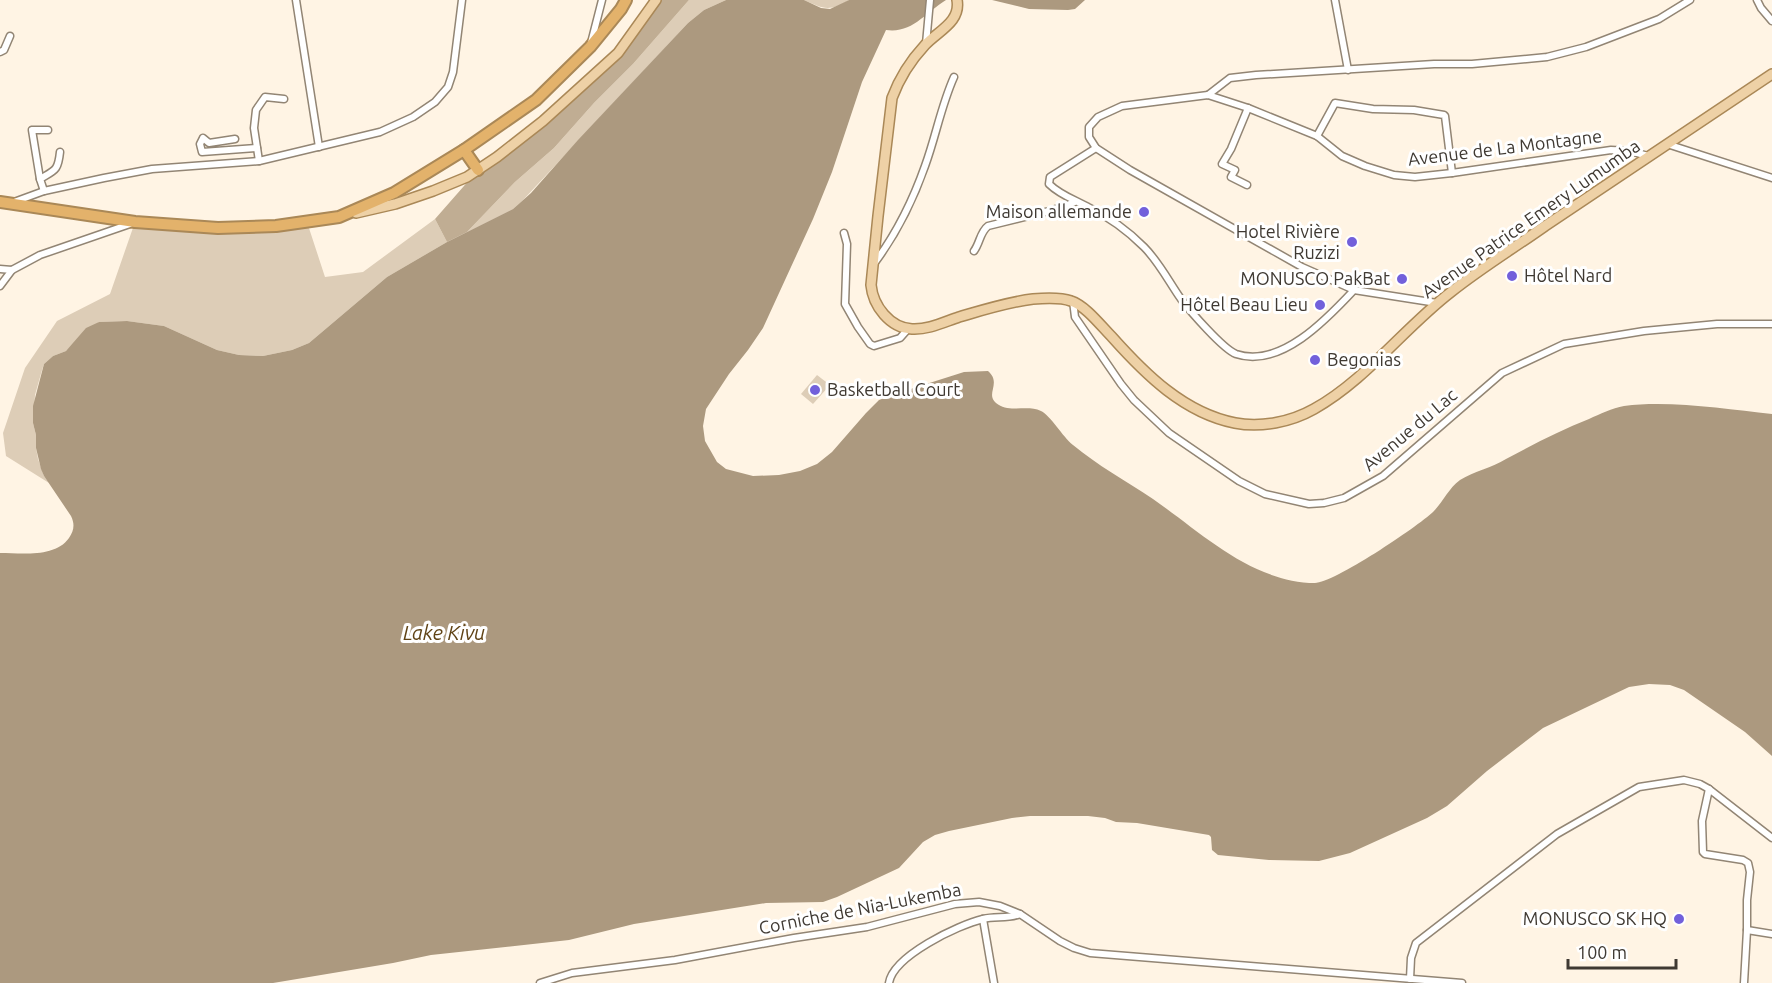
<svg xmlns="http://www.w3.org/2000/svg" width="1772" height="983" font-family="Ubuntu,sans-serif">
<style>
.green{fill:#ddcdb7}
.forest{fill:#c0ad93}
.water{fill:#ac997f}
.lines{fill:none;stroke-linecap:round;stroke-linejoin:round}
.street-casing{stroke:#928574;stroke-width:9}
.primary-casing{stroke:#aa8857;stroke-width:12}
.highway-casing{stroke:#aa8857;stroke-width:14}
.street{stroke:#fff;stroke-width:6}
.primary{stroke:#eed1a6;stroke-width:9}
.highway{stroke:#e3b26b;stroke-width:10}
.poi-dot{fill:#7260db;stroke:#fff;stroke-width:2}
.labels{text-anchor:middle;stroke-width:6;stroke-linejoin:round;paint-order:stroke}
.street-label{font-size:18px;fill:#3f3932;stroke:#fff}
.poi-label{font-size:18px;fill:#3f3932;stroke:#fff;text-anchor:end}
.water-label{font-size:20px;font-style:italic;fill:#604315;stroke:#fff}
</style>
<rect width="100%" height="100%" fill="#fff4e4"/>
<g class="green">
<polygon points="689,0 726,0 704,10 688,23 523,200 513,209 467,232 515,182 554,148 594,103 633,64"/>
<path d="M 804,0 L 849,0 C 829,12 824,9 804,0 Z"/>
<polygon points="435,219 447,242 387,277 309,343 292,350 263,356 239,355 217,350 164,326 127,321 99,322 66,351 53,356 44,364 42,370 35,395 33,423 36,435 36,448 38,459 44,476 49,483 6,456 3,433 25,368 57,321 110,294 135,222 218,228 307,222 325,277 363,272"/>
<polygon points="817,375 830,385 813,404 801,394"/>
</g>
<polygon class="forest" points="656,0 689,0 633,64 594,103 554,148 515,182 467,232 447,242 435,219 478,170 600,71"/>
<g class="water">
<path d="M 726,0 L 804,0 L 821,8 L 830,9 L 849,0 L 946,0 C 926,12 912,34 886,30 L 862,82 L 832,172 L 813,219 L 763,328 L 748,350 L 729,374 L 706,409 L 703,426 L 705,441 L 717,462 L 726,469 L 753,476 L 779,475 L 800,471 L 817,464 L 832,452 L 866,413 L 879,400 L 898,393 L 964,372 L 988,371 C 1002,383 985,394 996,403 C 1009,414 1026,404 1041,411 C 1051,416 1062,436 1073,445 C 1097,465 1126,481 1153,499 C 1202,533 1251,582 1315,583 C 1334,583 1417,527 1433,512 C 1443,502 1448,489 1460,480 C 1474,471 1492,468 1506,459 C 1534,444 1561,430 1589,419 C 1600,414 1612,408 1624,406 C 1669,400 1726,409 1772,414 L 1772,756 L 1745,732 L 1684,690 L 1670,685 L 1649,684 L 1629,687 L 1543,728 L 1487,771 L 1447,806 L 1427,818 L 1350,853 L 1319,861 L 1269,860 L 1218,855 L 1212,850 L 1211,837 L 1209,835 L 1137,823 L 1116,822 L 1105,818 L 1088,816 L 1030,816 L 1012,818 L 949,831 L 935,835 L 923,842 L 899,868 L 837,897 L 823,902 L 766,903 L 634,924 L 569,940 L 431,955 L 393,963 L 273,983 L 0,983 L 0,553 C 21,553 55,558 69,538 C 74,531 75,524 71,516 L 44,476 L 41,469 L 36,448 L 36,435 L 33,423 L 33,406 L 44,364 L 53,356 L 66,351 L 86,328 L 99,322 L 127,321 L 164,326 L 217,350 L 239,355 L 263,356 L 292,350 L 309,343 L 387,277 L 447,242 L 513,209 L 531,193 L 578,140 L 688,23 L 704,10 Z"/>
<polygon points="992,0 1085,0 1075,9 1068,10 1029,9"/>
</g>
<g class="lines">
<g class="street-casing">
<g id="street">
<polyline points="296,0 319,147"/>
<polyline points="1335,0 1348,70"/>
<polyline points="1757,0 1761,8 1772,21"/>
<polyline points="591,43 602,0"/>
<polyline points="926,44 930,0"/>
<polyline points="0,52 4,50 10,36"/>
<polyline points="1208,95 1230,78 1256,75 1434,64 1472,64 1547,57 1586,47 1659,19 1690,0"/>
<polyline points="1317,136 1335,103 1373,109 1414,110 1444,115 1445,116 1452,173"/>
<polyline points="235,139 209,143 203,138 200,144 202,152 257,148"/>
<polyline points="1667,144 1772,178"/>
<path d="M 1096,148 L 1050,177 L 1049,184 C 1060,195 1075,200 1088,207 C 1109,217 1128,231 1144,247 C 1159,262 1169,282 1181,299 C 1190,311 1223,349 1236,354 C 1280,369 1327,319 1354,290 L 1437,303"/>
<polyline points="259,161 254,128 256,110 265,97 284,99"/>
<polyline points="40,179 32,130 48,130"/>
<polyline points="1247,185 1231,177 1235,170 1222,164 1231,149 1248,108"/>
<path d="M 44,191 L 40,179 C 55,170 58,171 60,152"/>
<polyline points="14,202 44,191 104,178 152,169 259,161 380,132 413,117 435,102 448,87 453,72 462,0"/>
<polyline points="844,233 847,244 845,304 858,327 870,344 874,346 900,338 908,329"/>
<path d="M 974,251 C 980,243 980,232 988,226 L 1053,210 L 1075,202"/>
<path d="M 873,265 C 895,236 913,200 925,166 C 936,136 941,106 954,77"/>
<polyline points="0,269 12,270"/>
<polyline points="0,286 12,270 40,255 130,224"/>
<polyline points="1354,290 1302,267 1130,170 1096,148 1089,137 1089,127 1098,117 1122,106 1208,95 1248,108 1317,136 1342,156 1365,166 1394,175 1415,177 1452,173 1611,150 1630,151 1648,156"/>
<polyline points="1073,301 1075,317 1121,384 1134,400 1169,433 1239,481 1265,494 1309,504 1324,503 1344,498 1383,476 1502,373 1564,344 1644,331 1717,324 1772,324"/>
<polyline points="1709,789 1702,821 1703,852 1705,854 1743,860 1748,863 1750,872 1747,900 1747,930 1744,983"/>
<polyline points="983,919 994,983"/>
<polyline points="1747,930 1772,934"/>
<polyline points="1410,979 1411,958 1416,943 1557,834 1639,787 1684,780 1700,784 1709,789 1772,838"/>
<polyline points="540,983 572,973 675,960 794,938 867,927 955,904 979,902 1000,906 1020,914 1060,941 1074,948 1090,953 1462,983"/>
<path d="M 889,983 C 893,956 958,925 983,919 C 996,916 1008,919 1020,914"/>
</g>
</g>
<g class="primary-casing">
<g id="primary">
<path d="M 957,0 C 961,22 938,31 925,45 C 912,59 899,79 892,98 L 878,216 L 871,285 C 873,306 890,328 912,329 C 928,330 944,322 959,317 C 983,310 1008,302 1033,299 C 1045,298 1060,297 1071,301 C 1086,306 1101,326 1112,337 C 1145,374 1184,413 1235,423 C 1261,428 1291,422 1314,409 C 1366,380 1404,328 1451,292 C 1481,268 1514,248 1545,226 C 1620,175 1696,125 1772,74"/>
<polyline points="356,213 395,204 433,191 467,177 497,157 543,121 618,53 656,0"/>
</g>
</g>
<g class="highway-casing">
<g id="highway">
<polyline points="464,150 478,170"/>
<polyline points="0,202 135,222 218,228 276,226 339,217 394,193 464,150 536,100 590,47 621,9 626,0"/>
</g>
</g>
<use href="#street" class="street"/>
<use href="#primary" class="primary"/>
<use href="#highway" class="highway"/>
</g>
<g class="poi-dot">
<circle cx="1144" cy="212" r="6"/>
<circle cx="1352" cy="242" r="6"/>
<circle cx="1512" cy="276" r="6"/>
<circle cx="1402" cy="279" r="6"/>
<circle cx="1320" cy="305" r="6"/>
<circle cx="1315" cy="360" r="6"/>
<circle cx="815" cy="390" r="6"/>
<circle cx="1679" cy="919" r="6"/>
</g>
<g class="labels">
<g class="street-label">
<text transform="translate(1505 148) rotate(-7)" y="6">Avenue de La Montagne</text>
<text transform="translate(1531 219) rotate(-35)" y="6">Avenue Patrice Emery Lumumba</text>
<text transform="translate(1410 430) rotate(-40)" y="6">Avenue du Lac</text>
<text transform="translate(860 909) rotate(-11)" y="6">Corniche de Nia-Lukemba</text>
</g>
<g class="poi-label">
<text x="1132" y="218">Maison allemande</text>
<text x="1340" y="238">Hotel Rivière<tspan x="1340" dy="21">Ruzizi</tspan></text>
<text x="1524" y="282" text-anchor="start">Hôtel Nard</text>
<text x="1390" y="285">MONUSCO PakBat</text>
<text x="1308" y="311">Hôtel Beau Lieu</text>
<text x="1327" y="366" text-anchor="start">Begonias</text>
<text x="827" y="396" text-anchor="start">Basketball Court</text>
<text x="1667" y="925">MONUSCO SK HQ</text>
</g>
<g class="water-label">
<text x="444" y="640">Lake Kivu</text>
</g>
</g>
<path d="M1568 959v9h108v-9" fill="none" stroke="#3f3932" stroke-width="3"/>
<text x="1577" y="959" font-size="18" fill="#3f3932" stroke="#ffffff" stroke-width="4.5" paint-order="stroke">100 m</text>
</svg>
